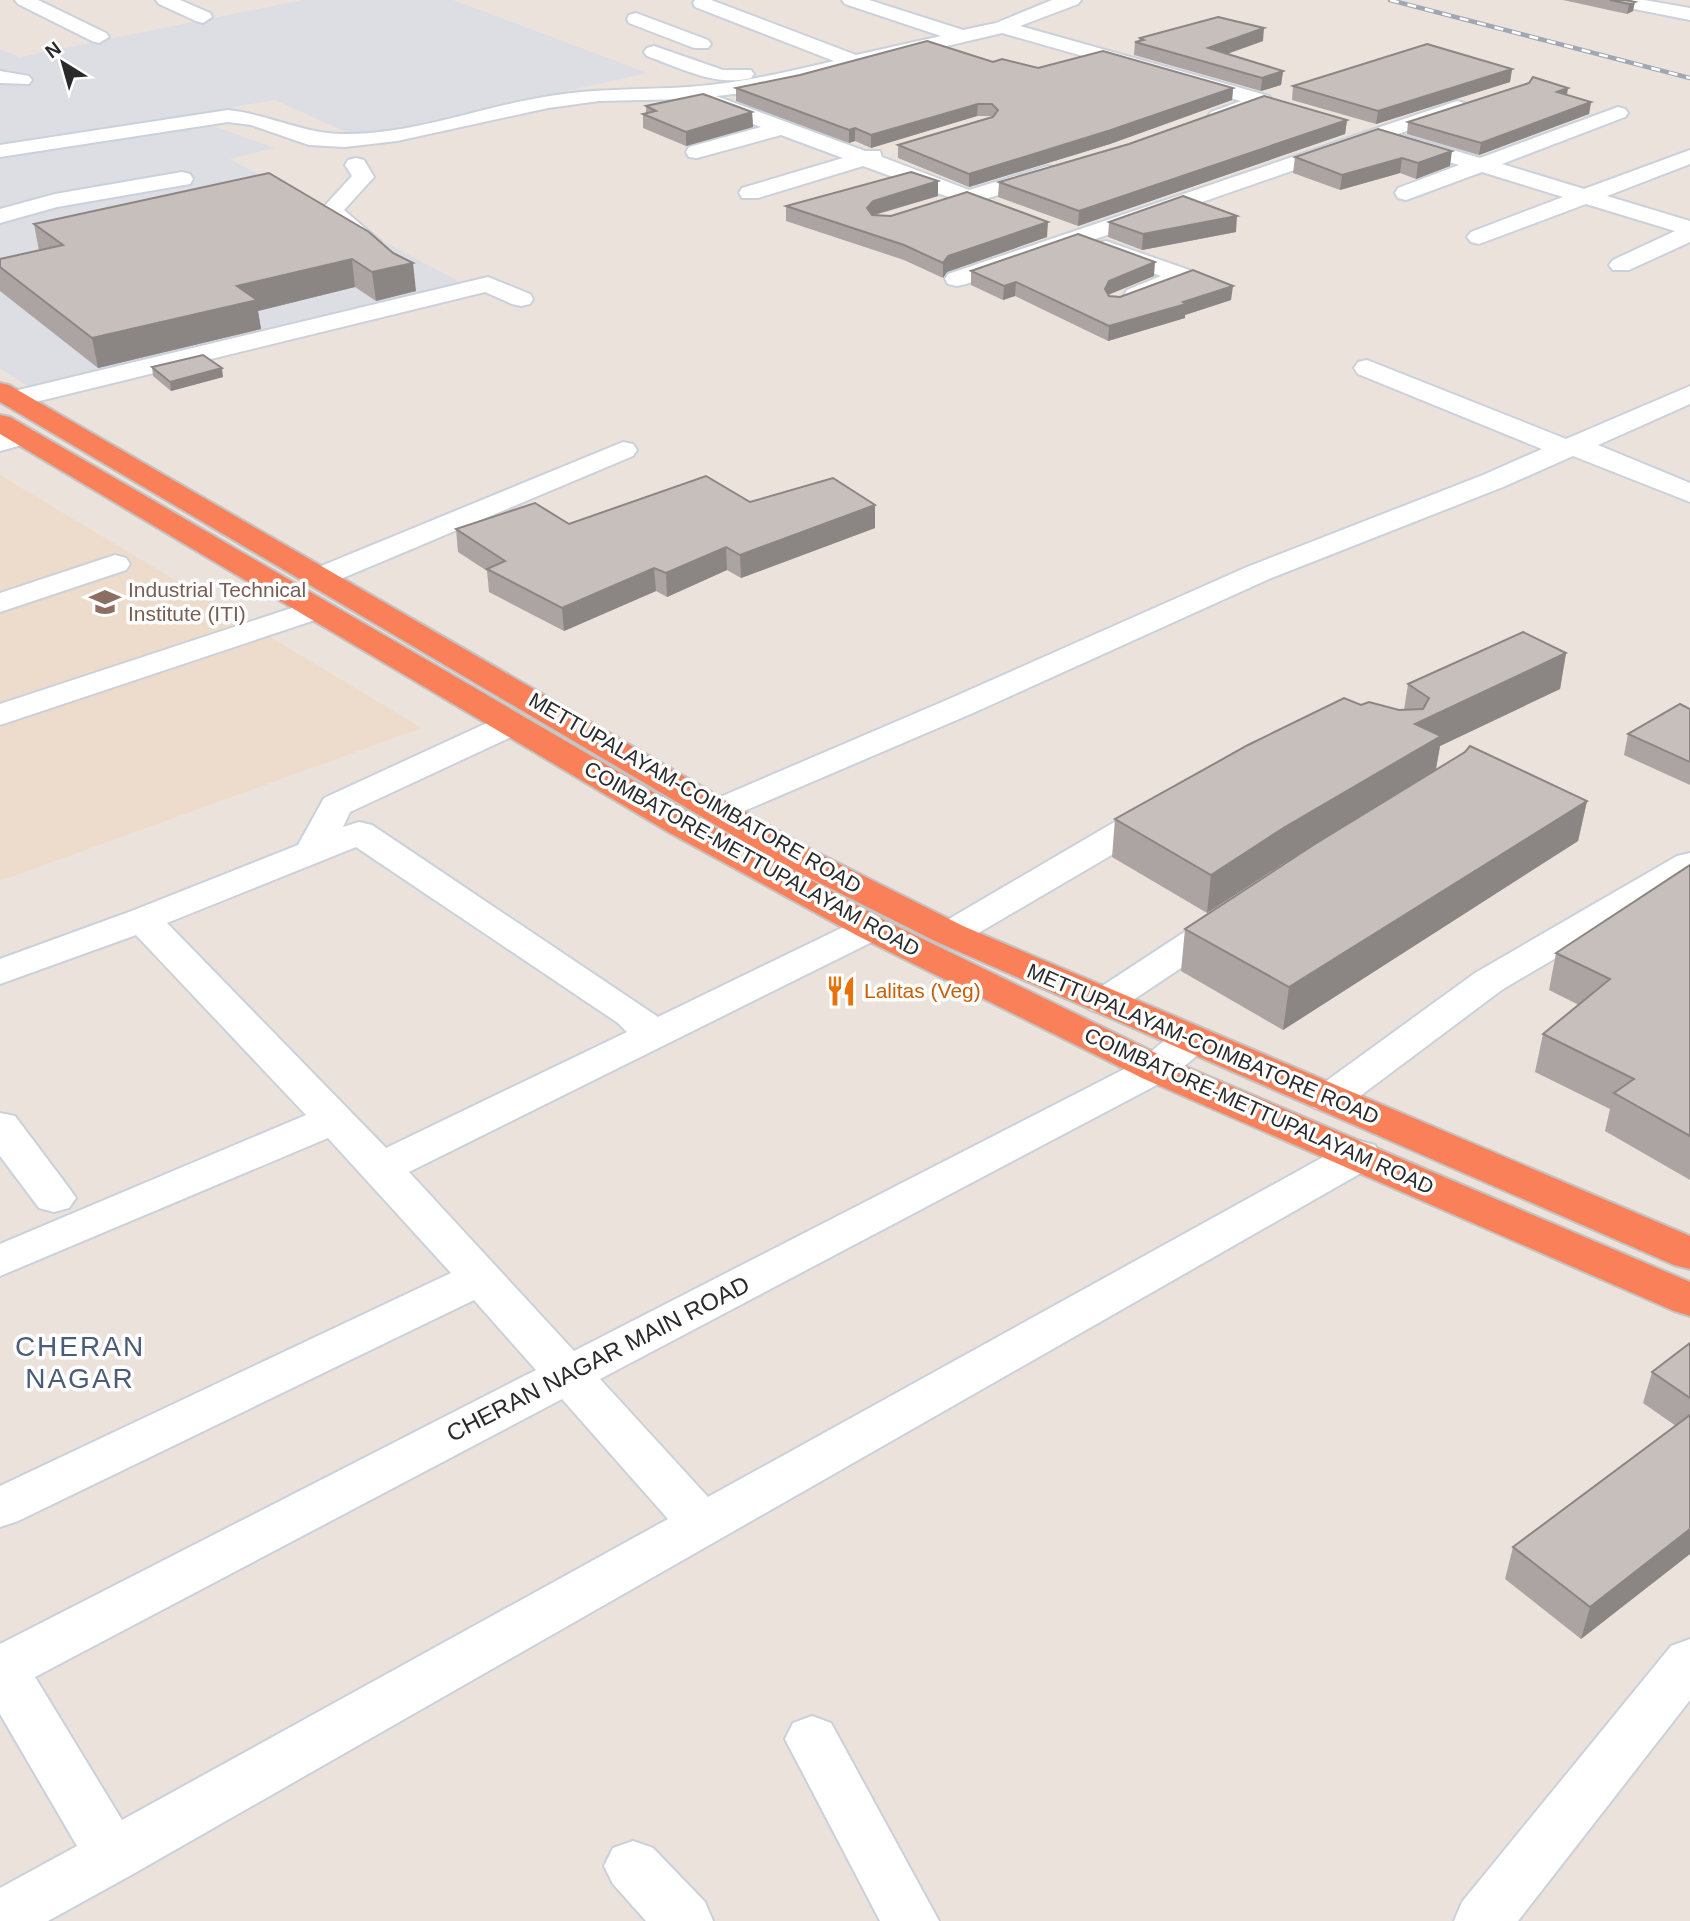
<svg xmlns="http://www.w3.org/2000/svg" width="1690" height="1921" font-family="Arial,sans-serif">
<style>
.industrial{fill:#dddde4}
.education{fill:#eddccc}
.lines{fill:none;stroke-linecap:round;stroke-linejoin:round}
.minor-casing{stroke:#cad1db;stroke-width:4}
.highway-casing{stroke:#c3c3c3;stroke-width:4}
.minor{fill:#fff;fill-rule:evenodd}
.highway{fill:#fa8059;fill-rule:evenodd}
.rail-casing{stroke:#9fa6b4;stroke-width:4.5}
.rail{stroke:#fff;stroke-width:2.5;stroke-dasharray:9;stroke-linecap:butt}
.wall{fill:#aba4a2}
.shaded-wall{fill:#8b8684}
.building{fill:#c7bfbc;stroke:#8b8684;stroke-width:2}
.labels{text-anchor:middle;stroke-width:7;stroke-linejoin:round;paint-order:stroke}
.education-label{font-size:21px;fill:#785e54;stroke:#fff;text-anchor:start}
.street-label{font-size:21px;fill:#2a2a2a;stroke:#fff}
.food-label{font-size:21px;fill:#c56008;stroke:#fff;text-anchor:start}
.near-street-label{font-size:24px;fill:#2a2a2a;stroke:#fff}
.near-neighbourhood-label{font-size:28px;letter-spacing:2px;fill:#4b5c79;stroke:#fff}
</style>
<rect width="100%" height="100%" fill="#ece2dc"/>
<g class="industrial">
<polygon points="302,0 453,0 648,73 357,137 275,100 0,147 0,49 20,57"/>
<polygon points="210,125 275,148 230,159 471,288 34,390 0,368 0,159"/>
</g>
<polygon class="education" points="0,475 422,728 0,881"/>
<g class="lines">
<g class="minor-casing">
<g id="minor">
<polygon points="15,0 38,0 106,33 109,37 99,43 92,41 18,4"/>
<polygon points="156,0 180,0 210,13 212,17 203,23 196,21 159,4"/>
<path d="M 695,0 L 711,0 L 856,55 L 941,36 L 845,4 L 842,0 L 869,0 L 963,30 L 996,23 L 1052,0 L 1081,0 L 1078,4 L 1020,26 L 1269,96 L 1272,100 L 1269,104 L 1218,122 L 1211,120 L 1208,116 L 1211,112 L 1241,101 L 1002,33 L 752,92 L 716,96 L 865,151 L 880,151 L 882,157 L 969,190 L 1048,166 L 1056,168 L 1059,173 L 1056,178 L 968,204 L 863,166 L 758,198 L 742,198 L 739,193 L 742,188 L 843,158 L 781,135 L 697,158 L 689,157 L 686,152 L 689,147 L 761,127 L 687,99 L 599,101 L 548,108 L 397,141 L 345,147 L 309,145 L 251,125 L 228,122 L 0,157 L 0,145 L 228,110 C 267,114 302,133 341,134 C 409,136 483,106 550,96 C 596,88 642,90 688,87 C 738,84 786,72 834,61 L 695,7 L 693,3 Z"/>
<polygon points="1605,0 1644,0 1690,8 1690,20 1614,5"/>
<polygon points="636,13 708,40 711,44 708,48 694,48 629,23 627,19 629,15"/>
<path d="M 654,46 L 723,70 L 751,70 L 754,74 L 751,78 C 715,87 681,68 647,56 L 644,52 L 647,48 Z"/>
<polygon points="0,71 29,76 32,80 29,84 0,83"/>
<polygon points="1457,101 1464,103 1467,107 1464,111 966,284 957,286 948,284 945,279 948,274"/>
<polygon points="1618,107 1625,109 1628,113 1625,117 1502,164 1584,189 1690,150 1690,164 1607,196 1690,221 1690,242 1629,270 1613,270 1609,265 1613,260 1675,231 1586,204 1479,244 1471,242 1467,237 1471,232 1563,197 1482,172 1406,200 1398,198 1395,193 1398,188 1459,165 1394,146 1391,141 1394,136 1402,135 1480,158"/>
<polygon points="356,158 364,160 374,177 344,210 381,242 377,247 361,247 320,211 352,176 345,165 348,160"/>
<polygon points="182,172 190,174 193,179 190,184 57,207 0,223 0,209 55,194"/>
<path d="M 1106,241 L 1192,271 L 1195,276 L 1192,281 C 1173,289 1147,305 1127,300 L 1124,295 L 1127,290 L 1161,276 L 1098,253 L 1094,248 L 1098,243 Z"/>
<polygon points="488,277 530,294 533,299 530,304 521,306 512,304 485,292 15,407 6,405 2,399 6,393"/>
<polygon points="1367,360 1566,439 1690,386 1690,404 1598,445 1690,483 1690,502 1573,456 1503,487 1269,579 973,713 730,817 718,821 706,817 700,810 706,803 949,699 1247,567 1483,475 1542,449 1358,374 1354,368 1358,362"/>
<polygon points="23,428 33,430 37,436 33,442 0,451 0,434"/>
<polygon points="623,442 633,444 637,450 633,456 331,583 320,586 309,583 305,577 309,571"/>
<polygon points="115,555 126,558 130,564 126,570 0,612 0,593"/>
<polygon points="316,600 327,602 332,609 327,616 0,725 0,704"/>
<path d="M 512,714 L 524,717 L 529,724 L 524,731 L 350,812 L 343,827 L 359,822 L 372,825 L 658,1017 L 858,920 L 871,917 L 884,920 L 890,928 L 884,936 L 409,1172 L 574,1351 L 1142,1060 C 1162,1043 1177,1024 1205,1031 L 1211,1040 L 1205,1049 L 1170,1078 L 600,1379 L 708,1497 L 1345,1145 L 1360,1141 L 1375,1145 L 1381,1155 L 1375,1165 L 133,1874 L 48,1921 L 0,1921 L 0,1888 L 77,1846 L 0,1714 L 0,1644 L 536,1370 L 474,1300 L 18,1521 L 0,1527 L 0,1486 L 451,1273 L 328,1138 L 0,1276 L 0,1244 L 306,1115 L 136,935 L 0,984 L 0,959 L 129,912 L 298,845 L 324,798 L 500,717 ZM 356,847 L 618,1023 L 627,1032 L 386,1148 L 167,923 ZM 562,1399 L 668,1519 L 122,1820 L 35,1677 Z"/>
<polygon points="1160,800 1173,803 1178,811 1173,819 963,942 950,945 937,942 931,934 937,926 1147,803"/>
<polygon points="1690,853 1690,879 1503,989 1344,1108 1329,1112 1314,1108 1308,1099 1314,1090 1475,973 1677,856"/>
<polygon points="1228,909 1241,912 1247,920 1241,928 1118,1010 1104,1014 1090,1010 1084,1002 1090,994 1215,912"/>
<polygon points="0,1113 15,1116 69,1188 76,1198 69,1208 54,1212 39,1208 0,1156"/>
<polygon points="1690,1639 1690,1700 1518,1921 1454,1921 1462,1902 1671,1646"/>
<polygon points="812,1716 831,1723 939,1921 880,1921 785,1739 793,1723"/>
<polygon points="633,1841 653,1848 705,1902 713,1921 646,1921 613,1884 604,1866 613,1848"/>
</g>
</g>
<g class="highway-casing">
<g id="highway">
<polygon points="0,383 9,385 806,847 963,926 1690,1236 1690,1269 1674,1265 937,942 780,863 0,402"/>
<polygon points="0,415 10,417 696,817 884,920 1170,1060 1690,1282 1690,1316 1674,1311 1142,1078 858,936 670,833 0,434"/>
</g>
</g>
<use href="#minor" class="minor"/>
<use href="#highway" class="highway"/>
<g class="rail-casing">
<polyline id="rail" points="1390,0 1690,78"/>
</g>
<use href="#rail" class="rail"/>
</g>
<g class="wall">
<polygon points="1563,0 1626,0 1633,11 1627,14"/>
<polygon points="1140,38 1263,41 1227,54 1283,71 1281,85 1261,91 1134,55 1135,42 1139,41"/>
<polygon points="993,62 1038,68 1233,88 1232,100 1110,144 969,187 898,158 898,145 992,116 977,116 871,148 855,141 849,143 736,101 736,88"/>
<polygon points="1512,69 1510,82 1376,124 1292,100 1293,86"/>
<polygon points="1567,95 1591,102 1589,114 1479,155 1407,134 1408,122"/>
<polygon points="646,106 752,112 753,127 686,146 643,128 643,114 646,113"/>
<polygon points="1347,120 1345,134 1078,226 998,197 999,182"/>
<polygon points="1378,129 1450,166 1416,179 1400,173 1340,190 1293,173 1295,157"/>
<polygon points="938,181 938,196 875,215 1047,237 947,272 943,278 904,260 786,221 786,206"/>
<polygon points="1109,222 1236,232 1142,250 1108,237"/>
<polygon points="34,224 393,253 416,291 376,301 355,287 258,311 261,329 98,368 0,291 0,259 39,251"/>
<polygon points="971,271 1154,276 1108,294 1109,296 1120,297 1231,300 1185,315 1185,318 1108,341 1015,296 1003,300 971,285"/>
<polygon points="152,367 223,377 171,391 153,376"/>
<polygon points="750,502 875,505 875,528 741,578 727,570 667,597 656,591 564,631 489,592 487,571 458,552 456,529 569,524"/>
<polygon points="1566,653 1560,689 1440,746 1436,770 1587,801 1578,841 1283,1030 1181,971 1185,929 1312,846 1281,865 1207,913 1112,857 1115,819 1361,705 1404,710 1408,684"/>
<polygon points="1690,709 1690,785 1624,755 1628,734"/>
<polygon points="1690,865 1690,1180 1605,1131 1610,1109 1535,1072 1543,1034 1579,1005 1549,990 1556,953"/>
<polygon points="1690,1343 1690,1554 1581,1639 1505,1579 1513,1547 1676,1426 1643,1403 1652,1372"/>
</g>
<g class="shaded-wall">
<polygon points="1635,2 1633,11 1627,14 1629,4"/>
<polygon points="1264,28 1263,41 1207,61 1208,48"/>
<polygon points="1512,69 1510,82 1376,124 1378,111"/>
<polygon points="1283,71 1281,85 1261,91 1262,78"/>
<polygon points="1233,88 1232,100 1110,144 969,187 969,174"/>
<polygon points="1568,88 1566,101 1557,92"/>
<polygon points="1591,102 1589,114 1479,155 1481,143"/>
<polygon points="978,104 977,116 871,148 871,135"/>
<polygon points="752,112 753,127 686,146 686,132"/>
<polygon points="1347,120 1345,134 1078,226 1079,211"/>
<polygon points="855,128 855,141 849,143 849,130"/>
<polygon points="1452,151 1450,166 1416,179 1418,163"/>
<polygon points="1402,158 1400,173 1340,190 1342,175"/>
<polygon points="938,181 938,196 873,215 867,208 873,201"/>
<polygon points="1237,216 1236,232 1142,250 1143,234"/>
<polygon points="1048,222 1047,237 947,272 943,278 943,263 948,256"/>
<polygon points="352,259 355,287 258,311 261,329 98,368 92,338 237,286"/>
<polygon points="1155,262 1154,276 1108,295 1105,289 1109,281"/>
<polygon points="413,263 416,291 376,301 372,272"/>
<polygon points="1016,282 1015,296 1003,300 1004,286"/>
<polygon points="1233,286 1231,300 1185,315 1185,318 1108,341 1109,326"/>
<polygon points="222,368 223,377 171,391 170,382"/>
<polygon points="875,505 875,528 741,578 740,555"/>
<polygon points="726,547 727,570 667,597 666,573"/>
<polygon points="654,568 656,591 564,631 562,608"/>
<polygon points="1566,653 1560,689 1440,746 1435,773 1281,865 1207,913 1211,875 1415,724"/>
<polygon points="1587,801 1578,841 1283,1030 1289,987"/>
<polygon points="1690,1529 1690,1554 1581,1639 1590,1607"/>
</g>
<g class="building">
<polygon points="1610,0 1626,0 1635,2 1629,4"/>
<polygon points="1218,17 1264,28 1208,48 1283,71 1262,78 1135,42 1144,40 1140,38"/>
<polygon points="927,41 993,62 1002,59 1038,68 1103,51 1233,88 1111,130 969,174 898,145 993,117 998,110 992,104 978,104 871,135 855,128 849,130 736,88 800,75"/>
<polygon points="1427,44 1512,69 1378,111 1293,86"/>
<polygon points="1533,77 1568,88 1557,92 1591,102 1481,143 1408,122 1529,83"/>
<polygon points="703,94 752,112 686,132 643,114 656,111 646,106"/>
<polygon points="1264,96 1347,120 1079,211 999,182 1129,144"/>
<polygon points="1378,129 1452,151 1418,163 1402,158 1342,175 1295,157"/>
<polygon points="911,172 938,181 873,201 867,208 872,215 891,216 967,192 1048,222 948,256 943,263 904,245 786,206"/>
<polygon points="269,173 369,232 393,253 413,263 372,272 352,259 237,286 257,300 92,338 0,267 0,259 63,245 34,224"/>
<polygon points="1183,196 1237,216 1143,234 1109,222"/>
<polygon points="1078,234 1155,262 1109,281 1105,289 1109,296 1120,297 1193,270 1233,286 1183,302 1186,304 1109,326 1016,282 1004,286 971,271"/>
<polygon points="203,355 222,368 170,382 152,367"/>
<polygon points="706,476 750,502 833,478 875,505 740,555 726,547 666,573 654,568 562,608 487,569 505,561 456,529 535,503 569,524"/>
<polygon points="1523,632 1566,653 1415,724 1441,736 1285,827 1211,875 1115,819 1248,745 1344,698 1361,705 1369,702 1399,710 1423,709 1429,698 1408,684"/>
<polygon points="1680,704 1690,709 1690,762 1628,734"/>
<polygon points="1470,746 1587,801 1289,987 1185,929 1315,844 1465,752"/>
<polygon points="1690,865 1690,1136 1614,1093 1634,1079 1543,1034 1610,979 1556,953"/>
<polygon points="1690,1343 1690,1398 1652,1372"/>
<polygon points="1690,1415 1690,1529 1590,1607 1513,1547"/>
</g>
<defs>
<g id="university-bare" transform="scale(2.415)"><path d="M0-5L7-2L0 1L-7-2ZM-4 1L0 2.5L4 1V4Q0 6-4 4Z" fill="#8d6e63" stroke="#fff" stroke-width="2.5" paint-order="stroke"/></g>
<g id="restaurant-bare" transform="scale(2.415)"><path d="M-5-6h1v4h1v-4h1v4h1v-4h1v5L-1.5 .5V6h-2V.5L-5-1ZM5-6V6H3V1.5H1.5Q1.5-4 5-6Z" fill="#e8710a" stroke="#fff" stroke-width="2.5" paint-order="stroke"/></g>
</defs>
<g fill-rule="evenodd">
<use href="#university-bare" x="105" y="602"/>
<use href="#restaurant-bare" x="841" y="991"/>
</g>
<g class="labels">
<g class="education-label">
<text x="128" y="597">Industrial Technical<tspan x="128" dy="24">Institute (ITI)</tspan></text>
</g>
<g class="street-label">
<text transform="translate(695 793) rotate(30)" y="7">METTUPALAYAM-COIMBATORE ROAD</text>
<text transform="translate(752 859) rotate(29)" y="7">COIMBATORE-METTUPALAYAM ROAD</text>
<text transform="translate(1203 1044) rotate(23)" y="7">METTUPALAYAM-COIMBATORE ROAD</text>
<text transform="translate(1259 1111) rotate(24)" y="7">COIMBATORE-METTUPALAYAM ROAD</text>
</g>
<g class="food-label">
<text x="864" y="998">Lalitas (Veg)</text>
</g>
<g class="near-street-label">
<text transform="translate(598 1359) rotate(-27)" y="8">CHERAN NAGAR MAIN ROAD</text>
</g>
<g class="near-neighbourhood-label">
<text x="80" y="1356">CHERAN<tspan x="80" dy="32">NAGAR</tspan></text>
</g>
</g>
<g transform="translate(63 63) rotate(323)" stroke="#ffffff" stroke-width="5" paint-order="stroke">
<path d="M0-5L12 26L0 18L-12 26Z" fill="#2a2a2a"/>
<text y="-10" font-size="19" font-weight="bold" text-anchor="middle" fill="#2a2a2a">N</text>
</g>
</svg>
